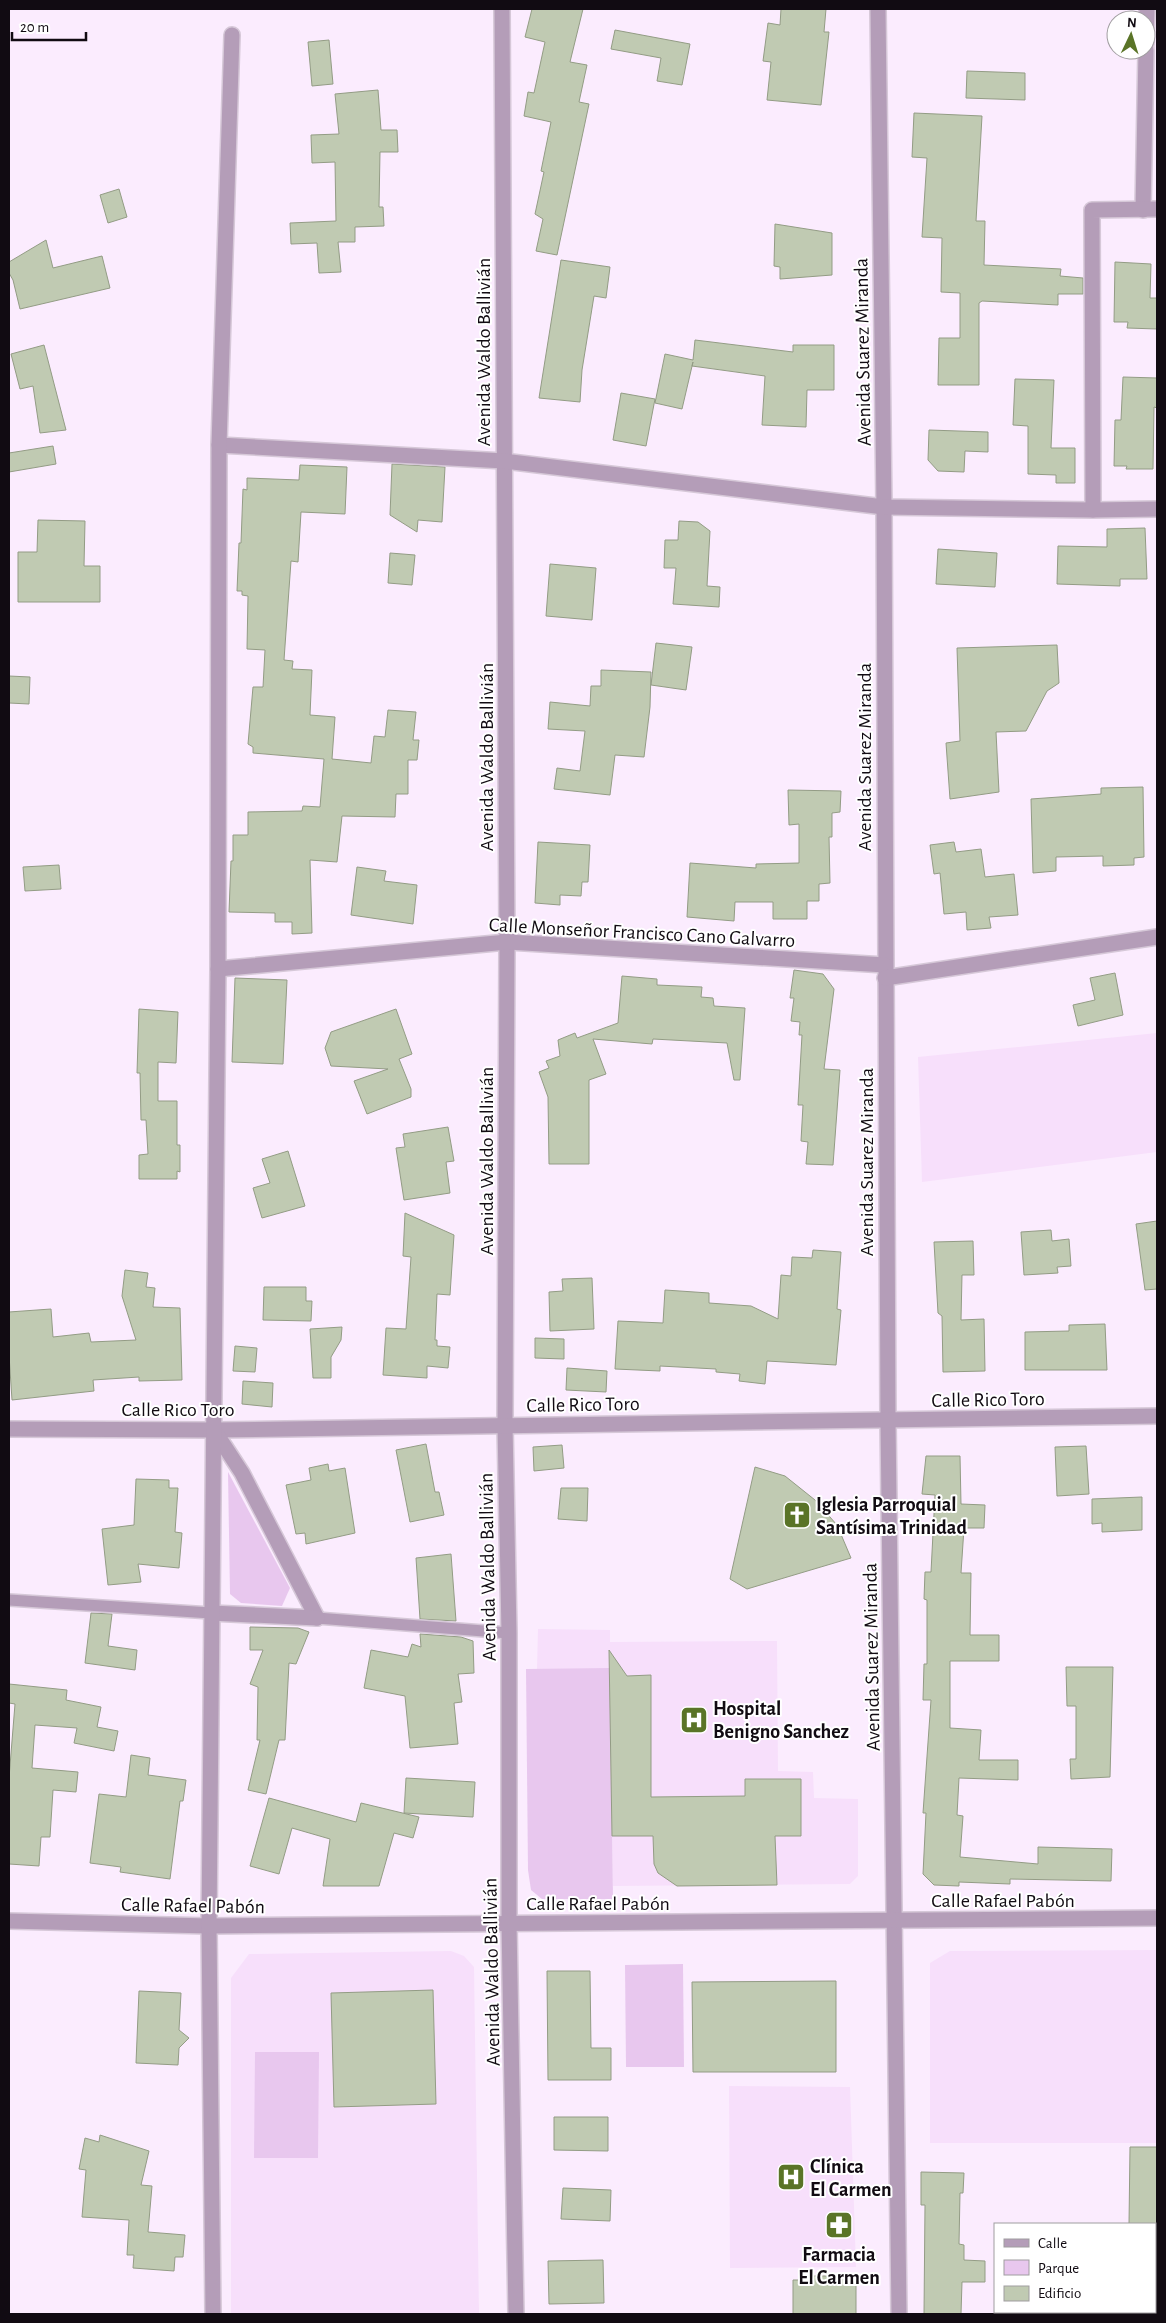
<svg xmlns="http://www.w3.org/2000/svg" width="1166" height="2323" font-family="'Alegreya Sans',sans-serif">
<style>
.built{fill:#f7dffb}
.green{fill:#e8c7ee}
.building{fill:#c0cab2;stroke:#939c85}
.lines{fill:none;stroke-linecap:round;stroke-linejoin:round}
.service-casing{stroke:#d6c8d8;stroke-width:14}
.minor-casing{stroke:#d6c8d8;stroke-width:18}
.service{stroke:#b49db8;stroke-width:11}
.minor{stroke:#b49db8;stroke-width:15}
.labels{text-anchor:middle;stroke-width:4;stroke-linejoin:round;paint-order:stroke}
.street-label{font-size:20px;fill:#110b12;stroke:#fff}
.poi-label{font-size:20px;font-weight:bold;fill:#110b12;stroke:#fff;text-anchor:start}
</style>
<rect width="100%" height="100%" fill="#fbecfe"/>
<g class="built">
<polygon points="1157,1033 1157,1152 922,1182 918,1057"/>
<polygon points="538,1629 610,1630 610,1642 777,1641 778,1771 813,1772 814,1798 858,1799 858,1876 850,1884 613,1886 612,1797 537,1669"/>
<polygon points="1157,1950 1157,2143 930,2143 930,1963 950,1951"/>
<polygon points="451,1951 464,1956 474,1967 479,2314 231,2314 231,1978 249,1954"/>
<polygon points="729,2086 850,2087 856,2267 730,2268"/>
</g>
<g class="green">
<polygon points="228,1472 290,1588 282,1606 241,1603 230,1594"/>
<polygon points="610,1668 613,1899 542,1899 531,1890 528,1870 526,1669"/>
<polygon points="683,1964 684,2067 626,2067 625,1965"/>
<polygon points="255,2052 319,2052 318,2158 254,2158"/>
</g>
<g class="building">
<polygon points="532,9 583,9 570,62 587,65 579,102 589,104 557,255 536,251 543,219 535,214 544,172 541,171 551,122 524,116 528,92 534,93 545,42 525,37"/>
<polygon points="781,9 826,9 824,32 829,32 821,105 767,100 771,62 763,61 768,23 780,25"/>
<polygon points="615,30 690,44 682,85 657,81 661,58 611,49"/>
<polygon points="329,40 333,84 312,86 308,42"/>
<polygon points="967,71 1025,73 1025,100 966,98"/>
<polygon points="378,90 381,130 397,130 398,152 380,152 379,207 383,207 384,226 355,227 355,242 338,242 341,272 319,273 317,243 291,244 290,223 336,221 335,162 312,163 311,135 339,134 335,94"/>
<polygon points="914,113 982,116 976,221 985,221 984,265 1061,269 1060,276 1083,278 1083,294 1058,294 1058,305 982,301 979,303 979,385 938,385 939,338 960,338 960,293 941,292 942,238 922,237 927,158 912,157"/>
<polygon points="119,189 127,217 108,223 100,195"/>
<polygon points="775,224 832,233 832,275 780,279 780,267 774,266"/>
<polygon points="46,240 53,268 102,256 110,288 20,309 13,280 9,273 9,262"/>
<polygon points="561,260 610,267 606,298 594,296 582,370 580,402 539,398"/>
<polygon points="1115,262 1151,264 1150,298 1157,298 1157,329 1127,328 1128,322 1114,322"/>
<polygon points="695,340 793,352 793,345 834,345 834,390 807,390 806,427 762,425 765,376 692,366 693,362 682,409 655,403 665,354 693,360"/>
<polygon points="44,345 66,430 40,433 33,386 20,389 11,354"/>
<polygon points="1123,377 1157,378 1157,408 1154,407 1153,469 1126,469 1127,466 1114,466 1115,420 1121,420"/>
<polygon points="1015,379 1054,380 1051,448 1075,448 1075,483 1056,483 1056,475 1028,474 1028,426 1013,425"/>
<polygon points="621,393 655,399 646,446 613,440"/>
<polygon points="929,430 988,432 988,452 965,451 964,472 938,471 928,460"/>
<polygon points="53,446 56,464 9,472 9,453"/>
<polygon points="392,464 445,467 442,522 418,520 417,532 390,515"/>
<polygon points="300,465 347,467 345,514 301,512 298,562 291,561 284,660 293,661 292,669 312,670 310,715 335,717 332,759 371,763 374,736 385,737 388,710 416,712 413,740 419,740 417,760 408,760 408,794 396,794 395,817 342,816 337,862 310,860 312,933 292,934 292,922 275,922 275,913 229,912 231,861 233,861 233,835 248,835 248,812 302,811 303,806 320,807 324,759 253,753 253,747 248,744 253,687 263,687 265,650 247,649 248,596 242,595 242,591 237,591 239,543 241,543 243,489 247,490 247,478 299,480"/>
<polygon points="38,520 85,521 84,566 100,566 100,602 18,602 18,552 37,552"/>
<polygon points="679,521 698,522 710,531 707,586 720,587 719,607 673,604 676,568 664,568 665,540 678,540"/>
<polygon points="1145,528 1147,579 1120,579 1120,586 1057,584 1058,546 1107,547 1107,529"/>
<polygon points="938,549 997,553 995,587 936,584"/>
<polygon points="390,553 415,555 412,585 388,583"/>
<polygon points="550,564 596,568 592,620 546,616"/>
<polygon points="656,643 692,647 686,690 651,685"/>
<polygon points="1057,645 1059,683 1047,691 1026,731 996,732 999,792 950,799 946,743 960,741 957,648"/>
<polygon points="601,670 651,672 650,707 644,757 615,755 610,795 554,789 557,768 580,771 585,731 548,729 550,702 590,706 591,686 601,686"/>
<polygon points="9,676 30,677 29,704 9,703"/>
<polygon points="1143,787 1144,857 1134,858 1134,865 1103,866 1103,856 1056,857 1056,871 1033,873 1031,799 1101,794 1101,788"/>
<polygon points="788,790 841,791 840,812 832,813 832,837 829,837 830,883 819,884 819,901 807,901 807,919 773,919 773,902 735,902 734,921 687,917 690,863 756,868 756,864 799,863 799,824 789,825"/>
<polygon points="538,842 590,845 588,882 582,882 581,896 560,895 560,905 535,903"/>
<polygon points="954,842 956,852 981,849 985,877 1014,874 1018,915 989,917 991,928 967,930 966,912 944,914 940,873 934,874 930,845"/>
<polygon points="59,865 61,889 25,891 23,867"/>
<polygon points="357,867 386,871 384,881 417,885 413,924 351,915"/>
<polygon points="794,970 823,974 834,989 824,1069 840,1070 833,1165 806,1164 808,1142 801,1141 803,1105 798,1105 802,1035 799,1035 800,1022 791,1021 794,998 790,998"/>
<polygon points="1115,973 1123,1015 1078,1026 1073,1005 1095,1000 1090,978"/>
<polygon points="622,976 657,979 657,985 702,987 701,997 713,998 714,1006 745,1008 740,1080 734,1080 727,1043 653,1039 652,1044 593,1039 606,1074 589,1080 589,1164 549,1164 548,1097 539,1072 549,1068 546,1061 560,1056 558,1040 575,1033 577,1038 618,1023"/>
<polygon points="235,978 287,980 283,1064 232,1062"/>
<polygon points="139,1009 178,1012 176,1063 158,1062 158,1101 177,1101 177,1145 180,1145 180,1172 177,1171 177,1179 139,1179 139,1155 148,1154 146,1120 141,1120 140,1073 137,1073"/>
<polygon points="396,1009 412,1054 399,1059 411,1089 411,1097 367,1114 354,1081 388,1069 331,1066 325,1048 331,1032"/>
<polygon points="448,1127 454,1161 446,1162 450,1193 404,1200 396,1148 405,1147 403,1134"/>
<polygon points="288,1151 305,1206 262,1218 253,1188 270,1183 262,1159"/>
<polygon points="405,1213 454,1235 450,1295 437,1294 435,1340 437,1340 437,1346 450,1347 448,1368 427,1366 427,1378 383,1375 386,1328 406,1329 411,1257 403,1256"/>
<polygon points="1157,1221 1157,1289 1145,1290 1136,1224"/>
<polygon points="1051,1230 1052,1241 1069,1239 1071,1266 1057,1267 1058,1273 1024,1275 1021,1232"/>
<polygon points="973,1241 974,1275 962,1275 961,1320 984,1319 985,1371 943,1372 942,1316 938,1313 934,1242"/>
<polygon points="813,1250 841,1252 837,1309 841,1310 836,1365 767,1361 765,1384 739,1381 740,1374 716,1372 716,1369 660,1366 660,1371 615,1369 618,1321 663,1323 665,1290 709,1293 709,1303 751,1306 778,1319 781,1275 791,1276 792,1257 812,1258"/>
<polygon points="125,1270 148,1273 146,1287 155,1288 153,1307 180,1308 182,1380 139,1381 139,1377 93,1380 94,1391 12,1400 9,1355 9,1312 51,1309 53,1337 89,1333 91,1342 136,1340 122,1296"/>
<polygon points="592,1278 594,1329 550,1331 549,1292 563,1291 562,1279"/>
<polygon points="264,1287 306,1287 306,1301 312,1301 311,1321 263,1320"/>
<polygon points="1105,1324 1107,1370 1025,1370 1025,1332 1069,1331 1069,1325"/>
<polygon points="342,1327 341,1340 331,1357 331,1378 313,1378 310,1329"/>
<polygon points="535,1338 564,1339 564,1359 535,1358"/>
<polygon points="235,1346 257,1348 255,1372 233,1371"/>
<polygon points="567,1368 607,1371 606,1392 566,1390"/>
<polygon points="243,1381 273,1383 272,1407 242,1404"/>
<polygon points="426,1444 435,1492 439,1492 444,1515 410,1522 396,1450"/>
<polygon points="562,1445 564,1468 534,1471 533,1447"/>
<polygon points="1086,1446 1089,1494 1057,1496 1055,1447"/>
<polygon points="926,1456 960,1456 961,1504 985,1505 984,1528 964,1528 961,1573 971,1573 970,1635 999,1635 999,1661 950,1661 950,1728 981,1730 979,1760 1018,1760 1018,1780 959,1778 957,1815 963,1816 960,1857 1038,1864 1038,1847 1112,1849 1111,1881 1010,1879 1010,1884 959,1882 959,1886 934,1885 923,1874 926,1813 923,1813 931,1700 923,1700 924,1664 927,1664 927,1600 924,1599 925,1572 931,1572 935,1495 922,1494"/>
<polygon points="328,1464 329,1471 345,1468 355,1533 306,1544 305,1533 296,1534 286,1485 311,1480 309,1468"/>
<polygon points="755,1467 785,1476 815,1500 837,1525 851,1558 747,1589 730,1579"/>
<polygon points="136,1479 169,1480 169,1488 178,1488 175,1532 182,1533 179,1568 138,1564 141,1582 108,1585 102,1529 134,1525"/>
<polygon points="561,1488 588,1488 587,1521 558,1519"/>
<polygon points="1142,1497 1142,1530 1102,1532 1102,1523 1092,1524 1092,1499"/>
<polygon points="451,1554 456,1621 420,1619 416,1558"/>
<polygon points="91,1613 112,1614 108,1646 137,1650 135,1670 85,1663"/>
<polygon points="250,1627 298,1628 309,1632 296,1664 289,1663 285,1740 279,1740 266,1794 248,1790 260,1740 257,1740 258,1687 250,1684 263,1650 250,1650"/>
<polygon points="420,1634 461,1637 473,1641 474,1673 458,1674 462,1702 454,1703 458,1744 410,1748 405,1696 364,1688 371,1650 408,1657 412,1644 421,1647"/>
<polygon points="609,1650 627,1676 651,1675 651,1797 745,1796 745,1779 801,1779 801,1836 775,1836 777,1885 677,1886 658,1873 654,1864 653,1836 612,1836"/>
<polygon points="1066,1667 1113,1667 1110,1777 1071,1779 1070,1759 1076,1759 1076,1706 1067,1706"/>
<polygon points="9,1684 67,1690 66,1700 101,1707 97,1727 118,1731 114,1751 74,1743 77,1728 35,1725 32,1768 78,1772 76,1792 53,1790 50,1837 41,1837 39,1866 9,1864 9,1778 15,1704 9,1703"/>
<polygon points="131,1755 150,1758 148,1775 186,1780 183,1801 180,1801 170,1879 120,1872 121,1867 90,1863 99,1794 126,1797"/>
<polygon points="406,1778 475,1782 473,1817 404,1813"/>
<polygon points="269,1798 356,1822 361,1803 419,1817 413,1838 394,1833 379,1886 323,1886 330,1839 292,1828 279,1874 250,1866"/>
<polygon points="547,1971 590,1971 591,2048 611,2048 611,2080 548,2080"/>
<polygon points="836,1981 836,2072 693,2072 692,1982"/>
<polygon points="433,1990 436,2104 334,2107 331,1993"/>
<polygon points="139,1991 181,1993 179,2030 189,2038 179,2048 178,2065 136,2063"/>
<polygon points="554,2117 608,2117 608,2151 554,2150"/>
<polygon points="100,2135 149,2151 141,2185 152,2186 148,2232 185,2235 183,2257 175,2257 174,2271 133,2268 134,2255 127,2255 129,2220 82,2217 86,2170 79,2169 85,2138 99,2142"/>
<polygon points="1130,2147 1157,2147 1157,2224 1129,2224"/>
<polygon points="921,2172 964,2173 963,2193 960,2193 959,2244 964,2245 964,2260 985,2261 985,2282 962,2282 961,2314 924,2314 925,2205 921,2205"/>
<polygon points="563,2188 611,2190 610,2221 561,2219"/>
<polygon points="603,2260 604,2303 549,2304 548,2261"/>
<polygon points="806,2276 856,2276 856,2314 793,2314 793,2280 806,2280"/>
</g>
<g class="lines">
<g class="service-casing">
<g id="service">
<polyline points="9,1600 211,1613"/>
<polyline points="317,1618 509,1633"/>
</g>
</g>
<g class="minor-casing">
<g id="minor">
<polyline points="502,9 507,942 505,1425 509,1633 509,1924 516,2314"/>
<polyline points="878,9 884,507 888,1421 899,2314"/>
<polyline points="1146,44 1147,9"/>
<polyline points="1143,210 1146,50"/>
<polyline points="219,445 504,461 884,507 1093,510 1157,509"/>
<polyline points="1093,510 1092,210 1157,209"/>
<polyline points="218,969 507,942 885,965"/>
<polyline points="885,978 1157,937"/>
<polyline points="9,1429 214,1430 1157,1416"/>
<polyline points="214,1430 242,1473 317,1618"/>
<polyline points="211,1613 317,1618"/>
<polyline points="9,1921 209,1926 1157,1918"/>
<polyline points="213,2314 209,1926 218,969 219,445 232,35"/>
</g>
</g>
<use href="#service" class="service"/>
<use href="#minor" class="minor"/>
</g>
<defs>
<g id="church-square" transform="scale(1.4375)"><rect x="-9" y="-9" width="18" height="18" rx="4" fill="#5a7427" stroke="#fff"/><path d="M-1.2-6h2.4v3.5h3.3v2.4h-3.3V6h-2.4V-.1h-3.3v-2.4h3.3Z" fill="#fff"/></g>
<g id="hospital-square" transform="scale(1.4375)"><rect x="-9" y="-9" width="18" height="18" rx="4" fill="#5a7427" stroke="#fff"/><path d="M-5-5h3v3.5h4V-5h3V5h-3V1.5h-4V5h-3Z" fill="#fff"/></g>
<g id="pharmacy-square" transform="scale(1.4375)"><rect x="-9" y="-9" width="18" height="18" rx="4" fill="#5a7427" stroke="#fff"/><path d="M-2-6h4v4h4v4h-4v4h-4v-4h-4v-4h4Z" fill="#fff"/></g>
</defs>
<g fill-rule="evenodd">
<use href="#church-square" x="797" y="1515"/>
<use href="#hospital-square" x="694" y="1720"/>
<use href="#hospital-square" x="791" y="2177"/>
<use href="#pharmacy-square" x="839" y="2225"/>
</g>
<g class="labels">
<g class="street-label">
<text transform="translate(483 352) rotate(-90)" y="7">Avenida Waldo Ballivián</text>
<text transform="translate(862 352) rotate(-91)" y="7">Avenida Suarez Miranda</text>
<text transform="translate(486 757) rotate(-90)" y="7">Avenida Waldo Ballivián</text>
<text transform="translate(864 757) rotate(-90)" y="7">Avenida Suarez Miranda</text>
<text transform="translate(642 932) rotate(3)" y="7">Calle Monseñor Francisco Cano Galvarro</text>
<text transform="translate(486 1161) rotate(-90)" y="7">Avenida Waldo Ballivián</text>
<text transform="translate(866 1162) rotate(-90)" y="7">Avenida Suarez Miranda</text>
<text transform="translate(988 1399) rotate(-1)" y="7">Calle Rico Toro</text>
<text transform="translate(583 1404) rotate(-1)" y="7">Calle Rico Toro</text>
<text x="178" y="1416">Calle Rico Toro</text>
<text transform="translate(487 1567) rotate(-91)" y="7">Avenida Waldo Ballivián</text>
<text transform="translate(871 1657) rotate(-91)" y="7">Avenida Suarez Miranda</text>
<text x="1003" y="1907">Calle Rafael Pabón</text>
<text x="598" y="1910">Calle Rafael Pabón</text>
<text transform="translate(193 1905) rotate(1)" y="7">Calle Rafael Pabón</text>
<text transform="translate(491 1972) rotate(-91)" y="7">Avenida Waldo Ballivián</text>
</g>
<g class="poi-label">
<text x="816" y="1511">Iglesia Parroquial<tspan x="816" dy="23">Santísima Trinidad</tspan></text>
<text x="713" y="1715">Hospital<tspan x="713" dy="23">Benigno Sanchez</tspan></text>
<text x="810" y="2173">Clínica<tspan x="810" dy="23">El Carmen</tspan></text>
<text x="839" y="2261" text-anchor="middle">Farmacia<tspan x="839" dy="23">El Carmen</tspan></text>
</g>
</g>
<rect width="1166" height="2323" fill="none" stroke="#110b12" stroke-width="20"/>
<rect x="994" y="2223" width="162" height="90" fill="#ffffff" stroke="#a09da0"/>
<rect x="1004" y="2239" width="25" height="8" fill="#b49db8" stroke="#a09da0"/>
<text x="1038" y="2248" font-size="15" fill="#110b12">Calle</text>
<rect x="1004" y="2260" width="25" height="15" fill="#e8c7ee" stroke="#a09da0"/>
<text x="1038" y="2273" font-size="15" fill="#110b12">Parque</text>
<rect x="1004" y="2286" width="25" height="15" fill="#c0cab2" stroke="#a09da0"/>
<text x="1038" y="2298" font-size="15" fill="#110b12">Edificio</text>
<g transform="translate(1131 35) rotate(4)"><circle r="24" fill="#ffffff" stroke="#a09da0"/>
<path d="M0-4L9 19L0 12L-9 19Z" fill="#5a7427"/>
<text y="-8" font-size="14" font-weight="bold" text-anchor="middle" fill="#110b12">N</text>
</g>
<path d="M12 32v8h74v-8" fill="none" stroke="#110b12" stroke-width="2.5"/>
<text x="20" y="32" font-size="15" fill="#110b12" stroke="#ffffff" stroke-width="4" paint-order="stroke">20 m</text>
</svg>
